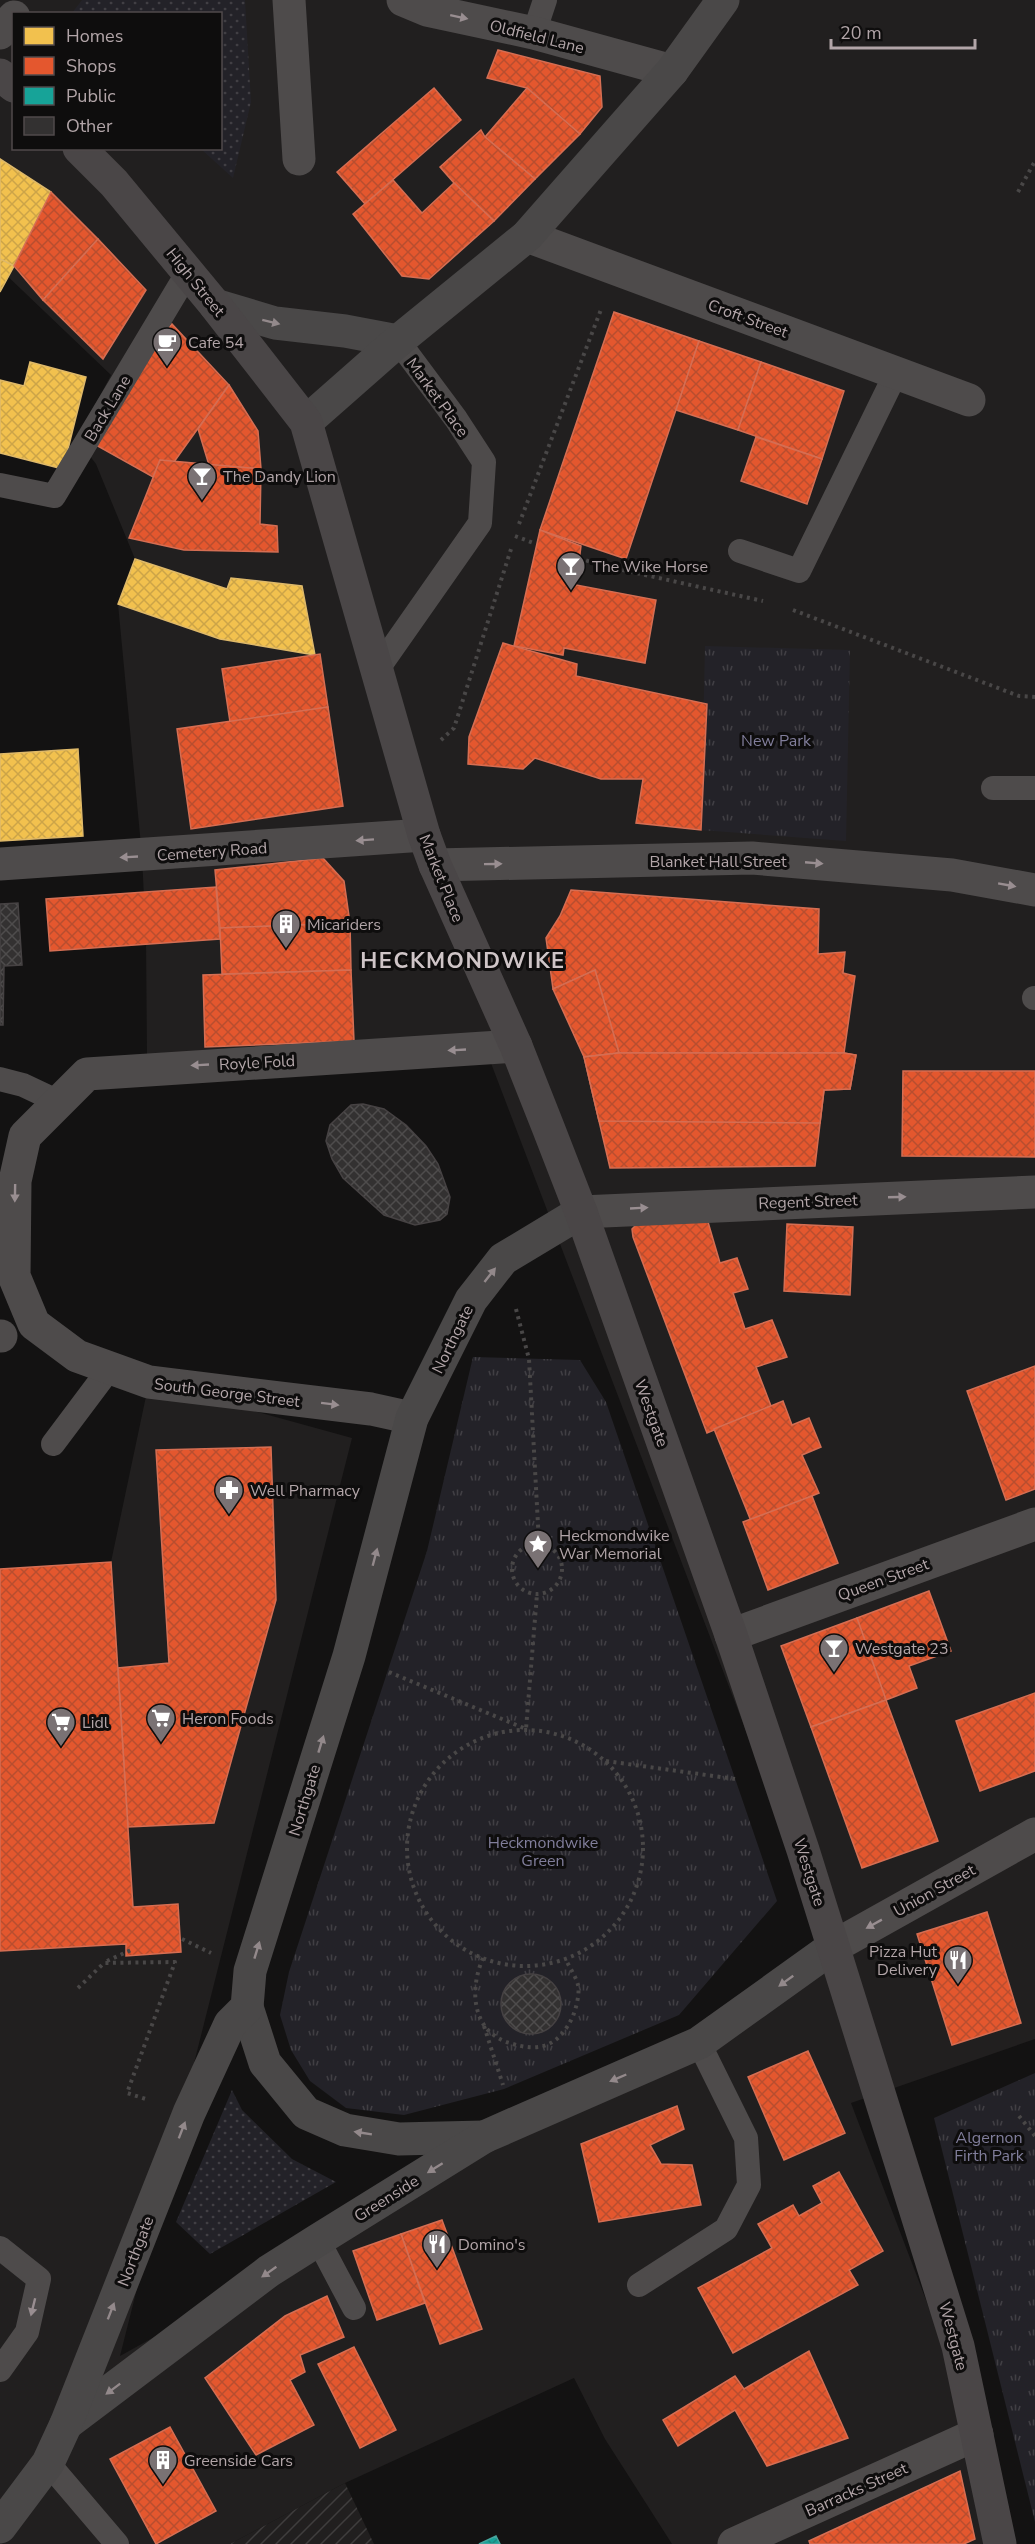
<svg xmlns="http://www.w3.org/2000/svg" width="1035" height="2544" font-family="'Nunito Sans',sans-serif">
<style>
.built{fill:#211f1f;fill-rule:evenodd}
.industrial{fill:url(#industrial-furrows)}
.grass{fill:url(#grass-dots)}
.park{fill:url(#park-tufts)}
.homes{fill:url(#homes-cross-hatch);stroke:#dfb969;stroke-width:1.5}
.shops{fill:url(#shops-cross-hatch);stroke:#d56e53;stroke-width:1.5}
.public{fill:url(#public-cross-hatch);stroke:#46a49d;stroke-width:1.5}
.building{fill:url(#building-cross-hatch);stroke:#464243;stroke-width:1.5}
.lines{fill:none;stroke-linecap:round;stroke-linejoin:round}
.path{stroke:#494747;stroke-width:4;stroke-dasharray:3 4.5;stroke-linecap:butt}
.service{stroke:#4e4b4b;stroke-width:24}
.minor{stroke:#4e4b4b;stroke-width:33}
.tertiary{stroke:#4e4b4b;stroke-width:33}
.secondary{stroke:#4a4848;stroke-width:33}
.primary{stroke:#4a4647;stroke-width:33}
.oneway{fill:#998e91}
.oneway2{fill:#93898b}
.labels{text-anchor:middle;stroke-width:6;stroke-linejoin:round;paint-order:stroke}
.street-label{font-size:16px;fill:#b2a5a8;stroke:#0e0d0d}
.poi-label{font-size:16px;fill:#b2a5a8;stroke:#0e0d0d;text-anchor:start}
.park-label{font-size:16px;fill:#817e9b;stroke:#0e0d0d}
.district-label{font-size:22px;font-weight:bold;letter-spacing:1.5px;fill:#cfc5c7;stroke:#0e0d0d}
</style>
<defs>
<pattern id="industrial-furrows" width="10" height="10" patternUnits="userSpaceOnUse" patternTransform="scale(1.5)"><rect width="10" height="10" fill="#211f1f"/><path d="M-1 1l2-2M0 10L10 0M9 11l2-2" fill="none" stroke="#3f3d3d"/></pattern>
<pattern id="grass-dots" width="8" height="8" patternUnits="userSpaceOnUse" patternTransform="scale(1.5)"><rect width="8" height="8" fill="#232228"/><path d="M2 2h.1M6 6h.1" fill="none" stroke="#413f44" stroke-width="1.8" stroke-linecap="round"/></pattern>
<pattern id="park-tufts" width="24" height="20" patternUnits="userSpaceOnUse" patternTransform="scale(1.5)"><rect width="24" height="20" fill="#232228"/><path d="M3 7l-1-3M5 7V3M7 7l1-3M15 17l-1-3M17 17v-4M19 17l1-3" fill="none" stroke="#413f44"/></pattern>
<pattern id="homes-cross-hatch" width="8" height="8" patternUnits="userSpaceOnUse" patternTransform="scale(1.5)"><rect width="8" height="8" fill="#f2c14e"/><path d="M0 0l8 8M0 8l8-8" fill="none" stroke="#cca448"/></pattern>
<pattern id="shops-cross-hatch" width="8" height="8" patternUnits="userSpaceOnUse" patternTransform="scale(1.5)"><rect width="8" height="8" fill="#e4572e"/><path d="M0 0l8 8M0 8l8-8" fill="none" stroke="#b84e2f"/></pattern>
<pattern id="public-cross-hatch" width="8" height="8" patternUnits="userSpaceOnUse" patternTransform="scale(1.5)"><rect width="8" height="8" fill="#17a398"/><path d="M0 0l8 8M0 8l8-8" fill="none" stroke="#1e877e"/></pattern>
<pattern id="building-cross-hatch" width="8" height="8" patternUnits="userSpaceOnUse" patternTransform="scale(1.5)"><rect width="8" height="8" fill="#333131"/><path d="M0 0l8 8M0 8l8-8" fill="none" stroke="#4e4c4c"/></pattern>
</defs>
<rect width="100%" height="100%" fill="#131212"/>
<path class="built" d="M 0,0 L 1035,0 L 1035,1834 L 1028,1838 L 1035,1854 L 1035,2039 L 851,2103 L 977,2434 L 984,2544 L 672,2544 L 605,2439 L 574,2378 L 345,2483 L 230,2544 L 0,2544 L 0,1569 L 111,1562 L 149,1382 L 352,1438 L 120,2356 L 833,1959 L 481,1037 L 147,1056 L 146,940 L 142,856 L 118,604 L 135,559 L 96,464 L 77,439 L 111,375 L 0,269 ZM 14,14 L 220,14 L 220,148 L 14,148 Z"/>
<polygon class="industrial" points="345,2483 374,2544 230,2544"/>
<g class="grass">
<polygon points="82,0 245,0 251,102 233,178 201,149 220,148 220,14 72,13"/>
<polygon points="232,2090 242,2110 292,2159 336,2182 210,2254 176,2222"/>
</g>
<g class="park">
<polygon points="705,646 850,650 846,841 701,830"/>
<polygon points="473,1357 580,1360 606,1402 777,1901 679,2015 504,2089 404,2115 346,2108 310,2081 291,2050 280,2015 289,1972 427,1551"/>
<polygon points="1035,2073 1035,2522 934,2118"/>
</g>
<g class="homes">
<polygon points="0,159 51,192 14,266 0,259"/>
<polygon points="0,259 14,266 0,292"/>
<polygon points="30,362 86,377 63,469 0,453 0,380 24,386"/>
<polygon points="135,559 227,589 231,578 302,586 315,655 220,639 118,604"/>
<polygon points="78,749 83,836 0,841 0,754"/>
</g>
<g class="shops">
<polygon points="498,50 600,76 602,107 580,134 527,88 487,78"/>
<polygon points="434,88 461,120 365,204 337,172"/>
<polygon points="527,88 580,134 535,179 485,137"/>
<polygon points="481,130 485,137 535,179 494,221 454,183 440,167"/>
<polygon points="393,180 422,213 454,183 494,221 429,279 402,276 353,214"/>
<polygon points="51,192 98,239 43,300 14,266"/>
<polygon points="98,239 146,290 103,359 43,300"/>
<polygon points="614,312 699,341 626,559 540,530"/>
<polygon points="172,324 229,385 174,462 160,460 153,477 94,444 131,375"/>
<polygon points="699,341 761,362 738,430 676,410"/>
<polygon points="761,362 844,391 822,459 738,430"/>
<polygon points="229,385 258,431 261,469 209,465 198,429"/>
<polygon points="756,437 822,459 807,504 741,481"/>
<polygon points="160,460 261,469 260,524 277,526 278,552 184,550 129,538"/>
<polygon points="540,530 581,546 576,585 656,600 645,663 564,648 563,655 514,646"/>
<polygon points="503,643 577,664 576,676 707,704 701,830 636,823 643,779 601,779 535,758 523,769 468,764 469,737"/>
<polygon points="320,654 328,707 230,722 222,669"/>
<polygon points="328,707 343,806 191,829 177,729"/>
<polygon points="323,858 344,881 350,923 220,928 215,870"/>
<polygon points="216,887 220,939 50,951 46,899"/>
<polygon points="571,890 819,909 818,954 845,952 843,973 855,976 844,1053 619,1053 595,970 553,989 546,938 560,916"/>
<polygon points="350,923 351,970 222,974 220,928"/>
<polygon points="351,970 354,1041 205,1047 203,975"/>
<polygon points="595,970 619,1053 584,1057 553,989"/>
<polygon points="619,1053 844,1053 856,1055 850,1089 824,1090 815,1166 610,1168 584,1057"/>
<polygon points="619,1053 844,1053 856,1055 850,1089 824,1090 820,1123 599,1121 584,1057"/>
<polygon points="903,1071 1035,1071 1035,1157 902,1156"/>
<polygon points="640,1221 708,1222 720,1263 737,1258 748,1289 733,1293 745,1329 772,1320 787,1357 756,1367 771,1406 707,1433 633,1237 632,1229"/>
<polygon points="787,1224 853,1227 850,1295 784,1291"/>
<polygon points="1035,1366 1035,1489 1006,1500 967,1391"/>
<polygon points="783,1401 792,1425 809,1418 821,1447 802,1455 819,1493 751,1521 714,1429"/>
<polygon points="271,1447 276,1600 214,1823 128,1827 118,1668 169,1663 156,1450"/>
<polygon points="812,1496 838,1563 768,1590 743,1522"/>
<polygon points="111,1562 133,1907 178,1904 181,1952 126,1956 126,1944 0,1951 0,1569"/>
<polygon points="929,1591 951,1651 909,1666 917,1688 886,1700 857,1618"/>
<polygon points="857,1618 886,1700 811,1727 781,1646"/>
<polygon points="1035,1693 1035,1771 980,1791 956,1721"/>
<polygon points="886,1700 938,1841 862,1868 811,1727"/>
<polygon points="987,1912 1021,2023 952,2045 917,1934"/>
<polygon points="808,2051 845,2133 784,2160 748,2077"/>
<polygon points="677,2106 684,2129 650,2145 661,2164 692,2165 701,2205 599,2222 581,2144"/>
<polygon points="839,2172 883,2251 849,2270 858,2285 733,2353 698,2288 772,2248 758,2224 793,2205 799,2216 822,2203 813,2186"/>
<polygon points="442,2220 482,2329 440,2344 401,2234"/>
<polygon points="401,2234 425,2303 377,2320 353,2251"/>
<polygon points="327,2296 344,2337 300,2355 305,2372 290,2380 314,2425 256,2455 205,2378 285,2316"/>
<polygon points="354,2347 396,2430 360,2448 318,2364"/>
<polygon points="809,2351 848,2438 767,2466 735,2410 678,2446 663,2420 735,2376 744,2389"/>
<polygon points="170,2427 216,2511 156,2544 110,2459"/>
<polygon points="960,2471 975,2539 964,2544 810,2544 809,2541"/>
</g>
<polygon class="public" points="496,2536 500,2544 479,2544"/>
<g class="building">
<polygon points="18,903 22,965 4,966 3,1025 0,1025 0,904"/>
<polygon points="363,1104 384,1109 406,1125 426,1146 438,1164 450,1197 447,1214 440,1220 415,1225 384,1215 343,1178 332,1159 326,1141 330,1125 351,1105"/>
<circle cx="531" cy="2004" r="30"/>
</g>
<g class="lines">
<g class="path">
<polyline points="1018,192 1035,161"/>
<polyline points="519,524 602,307"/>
<polyline points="515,536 536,544"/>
<polyline points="579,558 600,565 763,601"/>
<polyline points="793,610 1019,696 1035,697"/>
<polyline points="441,740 454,728 512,546"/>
<polyline points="516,1309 529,1359 539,1543"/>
<circle cx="537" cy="1569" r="25"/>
<polyline points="389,1672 526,1729 537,1594"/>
<circle cx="525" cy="1848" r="118"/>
<polyline points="606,1761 735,1779"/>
<polyline points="182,1939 211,1953"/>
<path d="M 483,1958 C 474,1979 471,2005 484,2025 C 489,2033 501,2041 510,2043 C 540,2053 559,2046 573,2016 C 576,2008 580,1994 578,1985 C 576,1977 570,1968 566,1960"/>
<polyline points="107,1961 131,1950"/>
<polyline points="78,1988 104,1963 175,1962 127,2093 149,2100"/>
<polyline points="484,2026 503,2085"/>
<polyline points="1019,2116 1035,2136"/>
</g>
<g class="service">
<polyline points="534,33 545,0"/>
<polyline points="0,485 54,496 188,272"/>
<polyline points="740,551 799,571 896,373"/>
<polyline points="377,670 480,523 484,462 456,419 398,341"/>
<polyline points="993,788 1035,788"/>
<polyline points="1034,998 1035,998"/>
<polyline points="0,1079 23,1085 59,1102"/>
<polyline points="53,1444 110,1368"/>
<polyline points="318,2240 354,2308"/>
<polyline points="0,2248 39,2279 27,2332 0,2370"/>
<polyline points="639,2285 726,2229 749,2185 746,2138 699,2043"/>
<polyline points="48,2463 117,2544"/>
</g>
<g class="minor">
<polyline points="289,0 299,159"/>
<polyline points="403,0 427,10 534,33 672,71"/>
<polyline points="0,33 14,17"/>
<polyline points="527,236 969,400"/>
<polyline points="0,864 424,835"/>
<polyline points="435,865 752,858 952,875 1035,890"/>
<polyline points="0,1336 1,1336"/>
<polyline points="412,1418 371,1409 149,1382 77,1356 34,1324 14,1276 15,1181 25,1136 87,1074 516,1046"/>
<polyline points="731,1635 1035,1524"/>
<polyline points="734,2544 977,2434"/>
</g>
<g class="tertiary">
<polyline points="581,1212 1035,1192"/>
<polyline points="833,1947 1035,1834"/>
</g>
<g class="secondary">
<polyline points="215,305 275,323 345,331 398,341"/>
<polyline points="306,422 398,341 527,236 672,71 723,0"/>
<polyline points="247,2007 265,2063 306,2113 345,2130 399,2139 484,2137"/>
<polyline points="66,2424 269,2271 318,2240 484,2137 699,2043 833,1947"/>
<polyline points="0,2527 48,2463 66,2424 189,2113 230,2024 247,2007 250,1971 349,1656 412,1418 471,1300 503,1259 581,1212"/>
</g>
<g class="primary">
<polyline points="0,75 14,86"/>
<polyline points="79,148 114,183 215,305 306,422 424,835 435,865 516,1046 548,1127 581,1212 731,1635 803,1850 958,2346 1000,2544"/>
</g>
</g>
<defs><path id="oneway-solid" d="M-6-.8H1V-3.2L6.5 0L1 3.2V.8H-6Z" transform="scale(1.5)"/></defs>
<g class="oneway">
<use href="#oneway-solid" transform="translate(459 17) rotate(12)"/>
<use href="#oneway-solid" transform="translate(365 840) rotate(176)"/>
<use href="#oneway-solid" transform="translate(129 857) rotate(177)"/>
<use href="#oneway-solid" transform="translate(814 863) rotate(5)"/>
<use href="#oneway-solid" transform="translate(493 864) rotate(-1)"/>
<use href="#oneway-solid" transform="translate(1007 885) rotate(10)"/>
<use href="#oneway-solid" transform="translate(457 1050) rotate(177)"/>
<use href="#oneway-solid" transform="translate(200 1065) rotate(177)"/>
<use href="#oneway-solid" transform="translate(15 1193) rotate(91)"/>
<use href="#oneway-solid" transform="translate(897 1197) rotate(-2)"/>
<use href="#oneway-solid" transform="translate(639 1208) rotate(-3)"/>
<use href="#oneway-solid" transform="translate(330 1404) rotate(7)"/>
<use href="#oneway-solid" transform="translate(874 1924) rotate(151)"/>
<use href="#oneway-solid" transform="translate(33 2307) rotate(104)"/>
</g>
<g class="oneway2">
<use href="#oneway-solid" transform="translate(271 322) rotate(14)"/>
<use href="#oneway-solid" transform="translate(490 1275) rotate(-52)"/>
<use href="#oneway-solid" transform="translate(375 1557) rotate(-75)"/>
<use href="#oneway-solid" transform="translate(321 1744) rotate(-73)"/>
<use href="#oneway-solid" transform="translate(257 1950) rotate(-73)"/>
<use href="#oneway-solid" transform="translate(786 1981) rotate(144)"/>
<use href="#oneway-solid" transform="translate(618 2078) rotate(157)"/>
<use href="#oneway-solid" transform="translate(182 2130) rotate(-69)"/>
<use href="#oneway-solid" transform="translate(363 2133) rotate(-171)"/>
<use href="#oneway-solid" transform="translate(435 2168) rotate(148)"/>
<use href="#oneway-solid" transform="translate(269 2272) rotate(145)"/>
<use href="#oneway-solid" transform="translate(111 2311) rotate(-69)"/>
<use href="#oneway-solid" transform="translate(113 2389) rotate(143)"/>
</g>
<defs>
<g id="cafe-pin" transform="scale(1.5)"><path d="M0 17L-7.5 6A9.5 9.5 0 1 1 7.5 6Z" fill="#7a7274" stroke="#0e0d0d"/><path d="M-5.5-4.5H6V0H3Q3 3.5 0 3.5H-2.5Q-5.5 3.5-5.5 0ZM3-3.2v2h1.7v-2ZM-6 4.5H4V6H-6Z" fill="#fff"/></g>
<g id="bar-pin" transform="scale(1.5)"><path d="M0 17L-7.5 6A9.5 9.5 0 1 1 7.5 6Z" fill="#7a7274" stroke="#0e0d0d"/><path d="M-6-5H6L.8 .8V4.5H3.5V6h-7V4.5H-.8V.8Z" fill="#fff"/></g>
<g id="building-pin" transform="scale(1.5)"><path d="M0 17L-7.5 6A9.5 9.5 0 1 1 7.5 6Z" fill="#7a7274" stroke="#0e0d0d"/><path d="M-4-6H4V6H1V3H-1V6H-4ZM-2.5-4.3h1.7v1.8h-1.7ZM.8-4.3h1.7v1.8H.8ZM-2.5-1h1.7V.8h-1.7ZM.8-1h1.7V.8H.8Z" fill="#fff"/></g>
<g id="pharmacy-pin" transform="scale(1.5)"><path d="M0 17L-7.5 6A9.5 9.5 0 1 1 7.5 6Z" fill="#7a7274" stroke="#0e0d0d"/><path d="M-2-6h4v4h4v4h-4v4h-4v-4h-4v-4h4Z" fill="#fff"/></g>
<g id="sight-pin" transform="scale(1.5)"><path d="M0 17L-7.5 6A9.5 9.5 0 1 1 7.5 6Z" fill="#7a7274" stroke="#0e0d0d"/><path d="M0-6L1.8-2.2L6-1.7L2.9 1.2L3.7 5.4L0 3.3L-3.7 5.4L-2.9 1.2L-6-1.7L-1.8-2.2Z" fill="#fff"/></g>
<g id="supermarket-pin" transform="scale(1.5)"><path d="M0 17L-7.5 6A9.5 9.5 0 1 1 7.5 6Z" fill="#7a7274" stroke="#0e0d0d"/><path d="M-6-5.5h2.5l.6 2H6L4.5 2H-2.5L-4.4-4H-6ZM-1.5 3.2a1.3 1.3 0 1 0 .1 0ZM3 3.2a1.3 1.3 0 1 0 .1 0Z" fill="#fff"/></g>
<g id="restaurant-pin" transform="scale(1.5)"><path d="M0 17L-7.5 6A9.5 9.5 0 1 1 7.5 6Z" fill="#7a7274" stroke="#0e0d0d"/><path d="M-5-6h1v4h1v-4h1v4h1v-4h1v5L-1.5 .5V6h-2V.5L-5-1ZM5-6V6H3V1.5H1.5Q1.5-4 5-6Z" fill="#fff"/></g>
</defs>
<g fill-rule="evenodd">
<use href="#cafe-pin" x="167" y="342"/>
<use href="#bar-pin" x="202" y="476"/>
<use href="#bar-pin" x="571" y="566"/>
<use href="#building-pin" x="286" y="924"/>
<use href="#pharmacy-pin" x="229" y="1490"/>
<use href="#sight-pin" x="538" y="1544"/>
<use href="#bar-pin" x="834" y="1648"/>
<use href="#supermarket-pin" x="161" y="1718"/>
<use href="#supermarket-pin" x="61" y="1722"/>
<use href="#restaurant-pin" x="958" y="1960"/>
<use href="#restaurant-pin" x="437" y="2244"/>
<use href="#building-pin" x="163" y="2460"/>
</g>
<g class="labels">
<g class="street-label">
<text transform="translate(537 36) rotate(14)" y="6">Oldfield Lane</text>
<text transform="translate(196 282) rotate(51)" y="6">High Street</text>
<text transform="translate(748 318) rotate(20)" y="6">Croft Street</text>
<text transform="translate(438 397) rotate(54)" y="6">Market Place</text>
<text transform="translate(107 408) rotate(-59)" y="6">Back Lane</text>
<text transform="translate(212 851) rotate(-4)" y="6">Cemetery Road</text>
<text x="718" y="867">Blanket Hall Street</text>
<text transform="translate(442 878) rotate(68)" y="6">Market Place</text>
<text transform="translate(257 1062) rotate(-3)" y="6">Royle Fold</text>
<text transform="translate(808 1201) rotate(-2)" y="6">Regent Street</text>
<text transform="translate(452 1339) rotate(-64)" y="6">Northgate</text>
<text transform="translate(227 1392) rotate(7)" y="6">South George Street</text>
<text transform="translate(652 1413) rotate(70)" y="6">Westgate</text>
<text transform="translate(883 1579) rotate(-20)" y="6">Queen Street</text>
<text transform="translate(304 1800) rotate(-73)" y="6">Northgate</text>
<text transform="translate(810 1872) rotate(72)" y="6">Westgate</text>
<text transform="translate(934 1890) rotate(-29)" y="6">Union Street</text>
<text transform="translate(386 2198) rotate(-32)" y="6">Greenside</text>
<text transform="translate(135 2251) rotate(-69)" y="6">Northgate</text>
<text transform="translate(954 2336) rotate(75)" y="6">Westgate</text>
<text transform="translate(856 2489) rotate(-24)" y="6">Barracks Street</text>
</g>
<g class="poi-label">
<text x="188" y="348">Cafe 54</text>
<text x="223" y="482">The Dandy Lion</text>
<text x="592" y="572">The Wike Horse</text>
<text x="307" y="930">Micariders</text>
<text x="250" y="1496">Well Pharmacy</text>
<text x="559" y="1541">Heckmondwike<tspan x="559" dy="18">War Memorial</tspan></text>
<text x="855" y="1654">Westgate 23</text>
<text x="182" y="1724">Heron Foods</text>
<text x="82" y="1728">Lidl</text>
<text x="937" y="1957" text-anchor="end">Pizza Hut<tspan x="937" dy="18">Delivery</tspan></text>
<text x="458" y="2250">Domino's</text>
<text x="184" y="2466">Greenside Cars</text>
</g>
<g class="park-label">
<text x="776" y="746">New Park</text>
<text x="543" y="1848">Heckmondwike<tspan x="543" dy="18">Green</tspan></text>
<text x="989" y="2143">Algernon<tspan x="989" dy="18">Firth Park</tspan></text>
</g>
<g class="district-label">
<text x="463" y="968">HECKMONDWIKE</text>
</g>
</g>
<rect x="12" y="12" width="210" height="138" fill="#0e0d0d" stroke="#504a4b" stroke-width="1.5"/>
<rect x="24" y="27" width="30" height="18" fill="#f2c14e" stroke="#504a4b" stroke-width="1.5"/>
<text x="66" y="42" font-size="18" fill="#b2a5a8">Homes</text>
<rect x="24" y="57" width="30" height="18" fill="#e4572e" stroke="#504a4b" stroke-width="1.5"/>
<text x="66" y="72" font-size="18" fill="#b2a5a8">Shops</text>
<rect x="24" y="87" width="30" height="18" fill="#17a398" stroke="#504a4b" stroke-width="1.5"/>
<text x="66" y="102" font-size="18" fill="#b2a5a8">Public</text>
<rect x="24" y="117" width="30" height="18" fill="#333131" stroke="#504a4b" stroke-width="1.5"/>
<text x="66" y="132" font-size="18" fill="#b2a5a8">Other</text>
<path d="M831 39v9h144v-9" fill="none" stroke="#b2a5a8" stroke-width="3"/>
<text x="840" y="39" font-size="18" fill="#b2a5a8" stroke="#0e0d0d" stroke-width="4.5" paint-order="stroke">20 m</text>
</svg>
